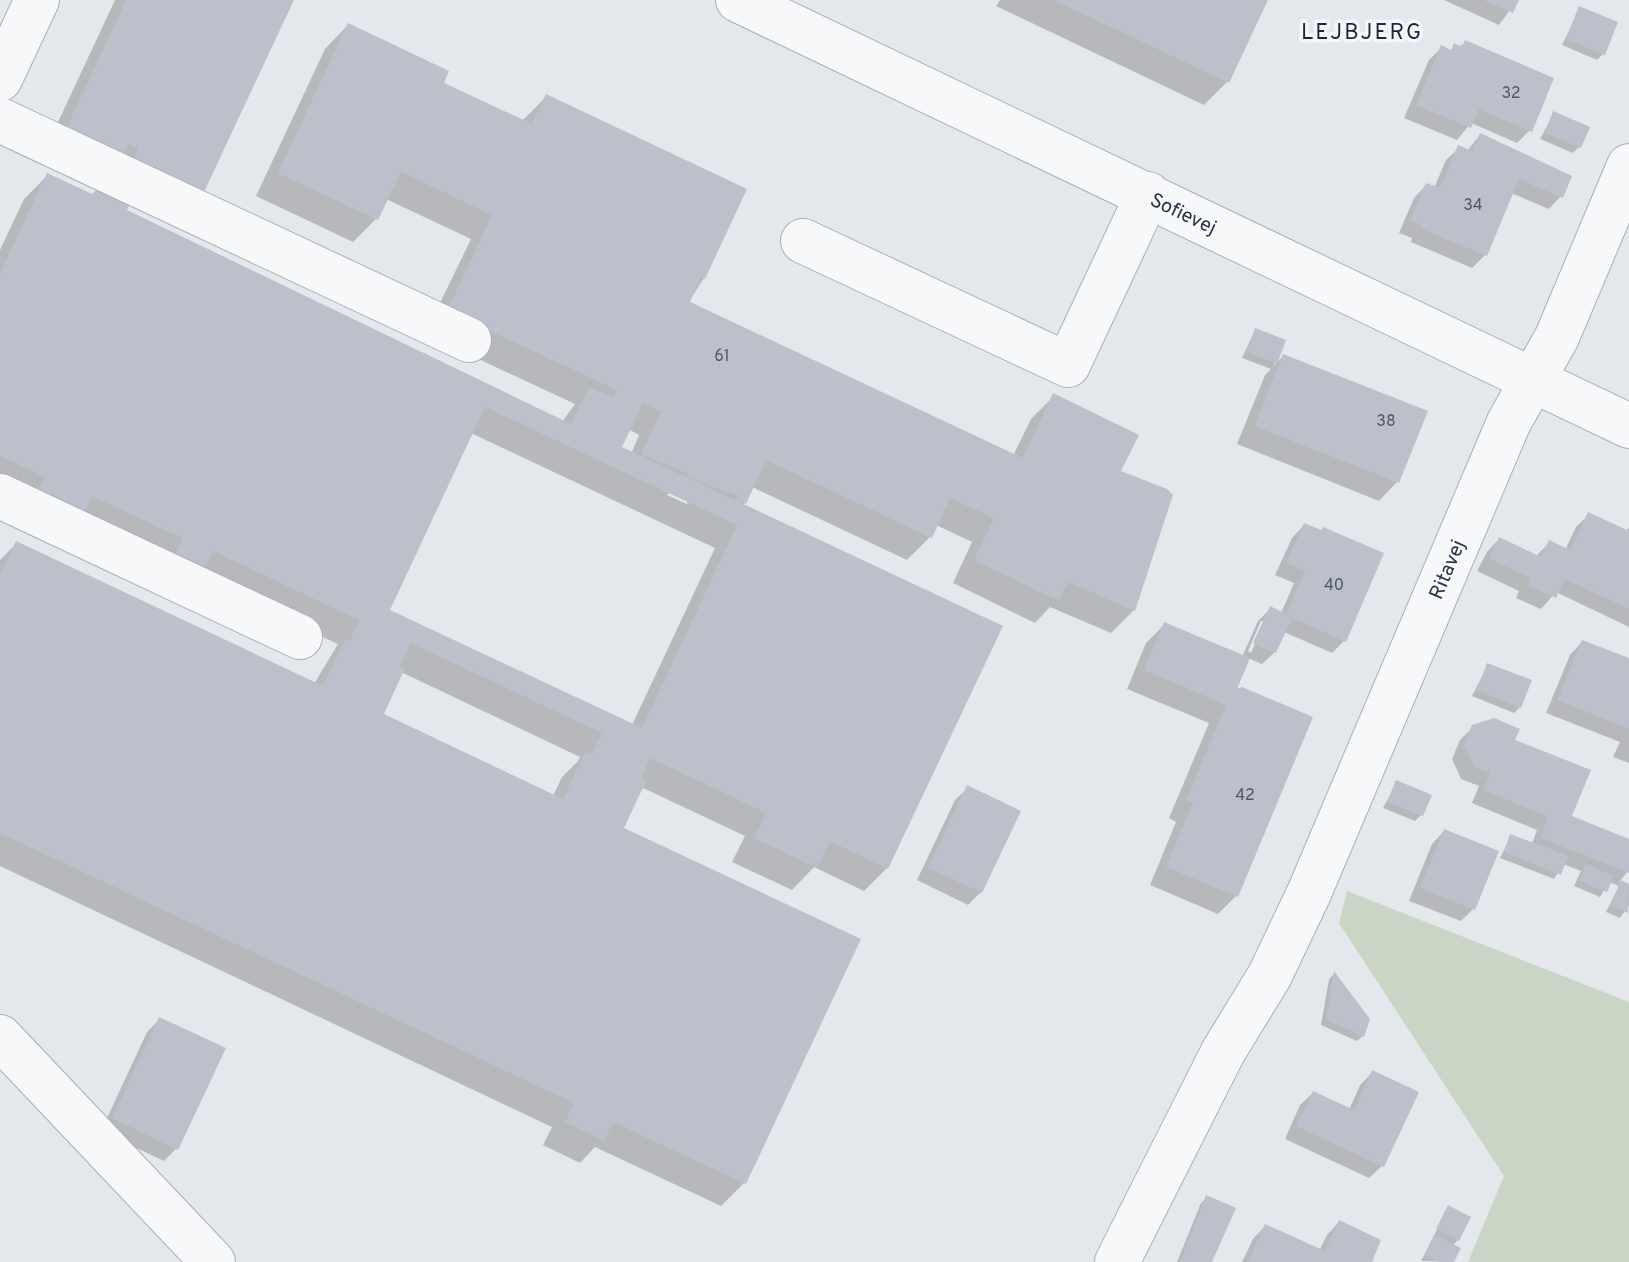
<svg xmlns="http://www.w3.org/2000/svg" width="1629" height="1262" font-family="Overpass,sans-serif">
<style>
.green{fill:#c9d6c5}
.shadow{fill:#0003;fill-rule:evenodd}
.building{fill:#bbc0ca;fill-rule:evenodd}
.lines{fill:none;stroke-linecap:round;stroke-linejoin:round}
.minor-casing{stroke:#a9aeb7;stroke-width:46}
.minor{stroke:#f7f8fa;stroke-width:44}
.labels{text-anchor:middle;stroke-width:7;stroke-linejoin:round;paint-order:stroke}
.number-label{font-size:16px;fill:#4f5766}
.street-label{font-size:20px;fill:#2b3445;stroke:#f4f6f9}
.neighbourhood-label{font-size:22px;letter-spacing:2px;fill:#1d2536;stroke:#f4f6f9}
</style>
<rect width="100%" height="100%" fill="#e4e7ec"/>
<polygon class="green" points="1347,891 1629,1002 1629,1262 1468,1262 1504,1176 1339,923"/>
<g class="shadow">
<path d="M 115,0 L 292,0 L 132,194 L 124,211 L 562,422 L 575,404 L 425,334 L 471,239 L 386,199 L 376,219 L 353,242 L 256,196 L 325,49 L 348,25 L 442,84 L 523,120 L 546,97 L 704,278 L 688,303 L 1013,456 L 1031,419 L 1054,396 L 1119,473 L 1134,610 L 1111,633 L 1050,607 L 1035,623 L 953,583 L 972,542 L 936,525 L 930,537 L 907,560 L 752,487 L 743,506 L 887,868 L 864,891 L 814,867 L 792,890 L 732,862 L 745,836 L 641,787 L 621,829 L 744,1183 L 721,1206 L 595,1147 L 580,1163 L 543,1145 L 552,1127 L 0,866 L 0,560 L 16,544 L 314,684 L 338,644 L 0,489 L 0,250 L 24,199 L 47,176 L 92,196 L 104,186 L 44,152 ZM 628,429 L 639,435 L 631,454 L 619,448 ZM 471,433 L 715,548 L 632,725 L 387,611 ZM 670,492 L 688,500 L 687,504 L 667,495 ZM 401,672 L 580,757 L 578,761 L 562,777 L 553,796 L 381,715 Z"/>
<polygon points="1000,0 1266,0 1227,82 1204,105 996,6"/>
<polygon points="1444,0 1517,0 1499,25"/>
<polygon points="1580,9 1603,54 1597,60 1562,45"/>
<polygon points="1466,43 1530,130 1517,143 1471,123 1457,140 1404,118 1429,60 1441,48 1449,51"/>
<polygon points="1554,113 1579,147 1573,153 1540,139"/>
<polygon points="1480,135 1561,196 1549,209 1511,193 1485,255 1472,268 1411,242 1412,238 1399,233 1414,198 1426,185 1434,188 1446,160 1459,148 1467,151"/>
<polygon points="1255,330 1283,341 1274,366 1283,356 1397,482 1379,501 1237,444 1265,375 1271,369 1242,358"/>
<polygon points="1589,515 1625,532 1629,528 1629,627 1556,592 1541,609 1516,598 1519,591 1477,571 1487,552 1499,539 1536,556 1549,543 1565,550 1576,527"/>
<path d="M 1304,525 L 1344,641 L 1332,653 L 1284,632 L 1275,652 L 1262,664 L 1248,658 L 1234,691 L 1236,896 L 1218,914 L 1150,885 L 1176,822 L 1169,818 L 1209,723 L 1127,689 L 1146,643 L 1164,625 L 1242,657 L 1258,621 L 1270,609 L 1281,613 L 1294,583 L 1275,575 L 1292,538 ZM 1261,621 L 1265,621 L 1251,653 L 1248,651 Z"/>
<polygon points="1582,642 1629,661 1629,763 1613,757 1620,742 1546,713 1570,655"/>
<polygon points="1488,665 1520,707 1514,713 1472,696"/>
<polygon points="1473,727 1513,741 1569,818 1629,842 1629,870 1619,882 1629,886 1629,905 1620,918 1606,912 1619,886 1609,882 1600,897 1574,886 1581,871 1563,864 1554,879 1500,858 1511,836 1532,844 1537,830 1472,803 1479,786 1461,779 1452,759 1460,740"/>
<polygon points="1397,783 1421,815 1415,821 1383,808"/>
<polygon points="968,788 981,892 968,905 917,880 955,800"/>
<polygon points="1444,831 1473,909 1461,921 1409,901 1432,844"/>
<polygon points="1334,974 1363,1036 1357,1041 1321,1025 1329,979"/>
<polygon points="160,1019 176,1149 164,1161 101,1131 147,1032"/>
<polygon points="1373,1072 1382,1166 1369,1178 1285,1139 1300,1105 1313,1093 1349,1110 1360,1085"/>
<polygon points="1207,1198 1209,1262 1177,1262 1201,1203"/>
<polygon points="1448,1208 1458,1240 1452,1246 1452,1262 1421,1261"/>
<polygon points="1339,1222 1370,1262 1242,1262 1253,1239 1265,1226 1319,1251 1327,1235"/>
</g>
<g class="building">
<path d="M 126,0 L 294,0 L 203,194 L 147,168 L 127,210 L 571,424 L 589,387 L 613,398 L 617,390 L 447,311 L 492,215 L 401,172 L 378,220 L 278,173 L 348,23 L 449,71 L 444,83 L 532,124 L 546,94 L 747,189 L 705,279 L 701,277 L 690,302 L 1023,458 L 1053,393 L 1139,435 L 1121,471 L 1167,489 L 1173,495 L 1135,611 L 1068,582 L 1059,601 L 974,560 L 994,518 L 950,498 L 932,538 L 766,460 L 746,504 L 736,499 L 738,496 L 688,477 L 689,474 L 641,454 L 661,412 L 643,403 L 622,447 L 1003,626 L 888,869 L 830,841 L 817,868 L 754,838 L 766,813 L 650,758 L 641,778 L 646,781 L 624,828 L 861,939 L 746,1184 L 613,1122 L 604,1141 L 565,1122 L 574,1103 L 0,833 L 0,574 L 16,541 L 323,686 L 345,639 L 350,641 L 359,620 L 213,551 L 205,567 L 176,553 L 182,538 L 92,496 L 85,511 L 39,489 L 45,477 L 0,456 L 0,273 L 47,173 L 92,194 L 103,183 L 119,191 L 138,149 L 128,144 L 124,156 L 66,129 ZM 485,407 L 737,525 L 642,728 L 390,610 ZM 411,643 L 602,733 L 591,755 L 585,752 L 563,799 L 384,714 L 405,668 L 400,666 Z"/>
<polygon points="1054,0 1268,0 1229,83"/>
<polygon points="1483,0 1519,0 1513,13"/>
<polygon points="1579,6 1618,22 1605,55 1566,39"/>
<polygon points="1465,40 1554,78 1532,132 1479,109 1471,128 1416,105 1441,45 1451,50 1454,43 1462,47"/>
<polygon points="1553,111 1590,127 1581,148 1545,133"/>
<polygon points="1480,133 1572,176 1563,198 1519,179 1487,256 1422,229 1423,226 1410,220 1426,183 1440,188 1458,145 1472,151"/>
<polygon points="1255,328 1286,340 1277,364 1247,352"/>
<polygon points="1283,354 1428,411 1399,483 1254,426"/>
<polygon points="1588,512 1629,531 1629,609 1565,579 1556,598 1527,585 1531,578 1489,559 1499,537 1541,557 1549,540 1570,550"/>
<polygon points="1304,523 1321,530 1323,527 1384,553 1346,642 1292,618 1276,653 1253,643 1270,606 1286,614 1305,571 1286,563"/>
<polygon points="1164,622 1250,658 1237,689 1242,687 1313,717 1238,897 1166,867 1193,803 1186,800 1226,705 1144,670"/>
<polygon points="1582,640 1629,658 1629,729 1557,700"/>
<polygon points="1487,663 1532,680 1521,708 1477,690"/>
<polygon points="1494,718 1520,729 1515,740 1591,770 1572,816 1629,839 1629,873 1541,838 1548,817 1483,790 1490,773 1474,767 1464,745 1472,725"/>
<polygon points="1396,780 1432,795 1423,816 1387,802"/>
<polygon points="967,785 1021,811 982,893 928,868"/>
<polygon points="1444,829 1499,851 1475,910 1420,888"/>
<polygon points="1510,834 1568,856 1561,875 1504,852"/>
<polygon points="1585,864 1614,876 1607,892 1579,881"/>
<polygon points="1621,880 1629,884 1628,913 1611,906"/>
<polygon points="1334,971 1370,1019 1364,1037 1326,1019"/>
<polygon points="159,1017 226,1048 178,1150 112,1118"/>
<polygon points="1372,1070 1419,1092 1384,1167 1296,1126 1313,1091 1354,1110"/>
<polygon points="1206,1195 1236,1208 1212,1262 1180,1262"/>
<polygon points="1448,1205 1471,1217 1459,1241 1436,1229"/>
<polygon points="1339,1220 1381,1240 1372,1262 1248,1262 1265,1224 1325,1251"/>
<polygon points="1434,1235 1461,1248 1454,1262 1440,1262 1425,1255"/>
</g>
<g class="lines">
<g class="minor-casing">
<g id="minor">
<path id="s1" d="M 738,0 L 1629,426"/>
<polyline points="0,79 37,0"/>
<polyline points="0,120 469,340"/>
<polyline points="803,241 1068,365 1148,194"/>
<polyline points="0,496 300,637"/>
<polyline points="0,1037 213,1262"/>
<path id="s2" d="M 1117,1262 L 1223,1052 L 1270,975 L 1309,893 L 1509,422 L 1557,337 L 1629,166"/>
</g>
</g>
<use href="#minor" class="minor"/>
</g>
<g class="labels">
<g class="number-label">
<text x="1511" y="98">32</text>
<text x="1473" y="210">34</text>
<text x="722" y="361">61</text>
<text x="1386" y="426">38</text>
<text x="1334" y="590">40</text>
<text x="1245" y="800">42</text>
</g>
<g class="street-label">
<text dy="7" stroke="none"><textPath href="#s1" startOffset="494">Sofievej</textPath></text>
<text dy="7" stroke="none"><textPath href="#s2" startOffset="768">Ritavej</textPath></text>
</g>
<g class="neighbourhood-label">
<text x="1362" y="39">LEJBJERG</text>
</g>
</g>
</svg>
